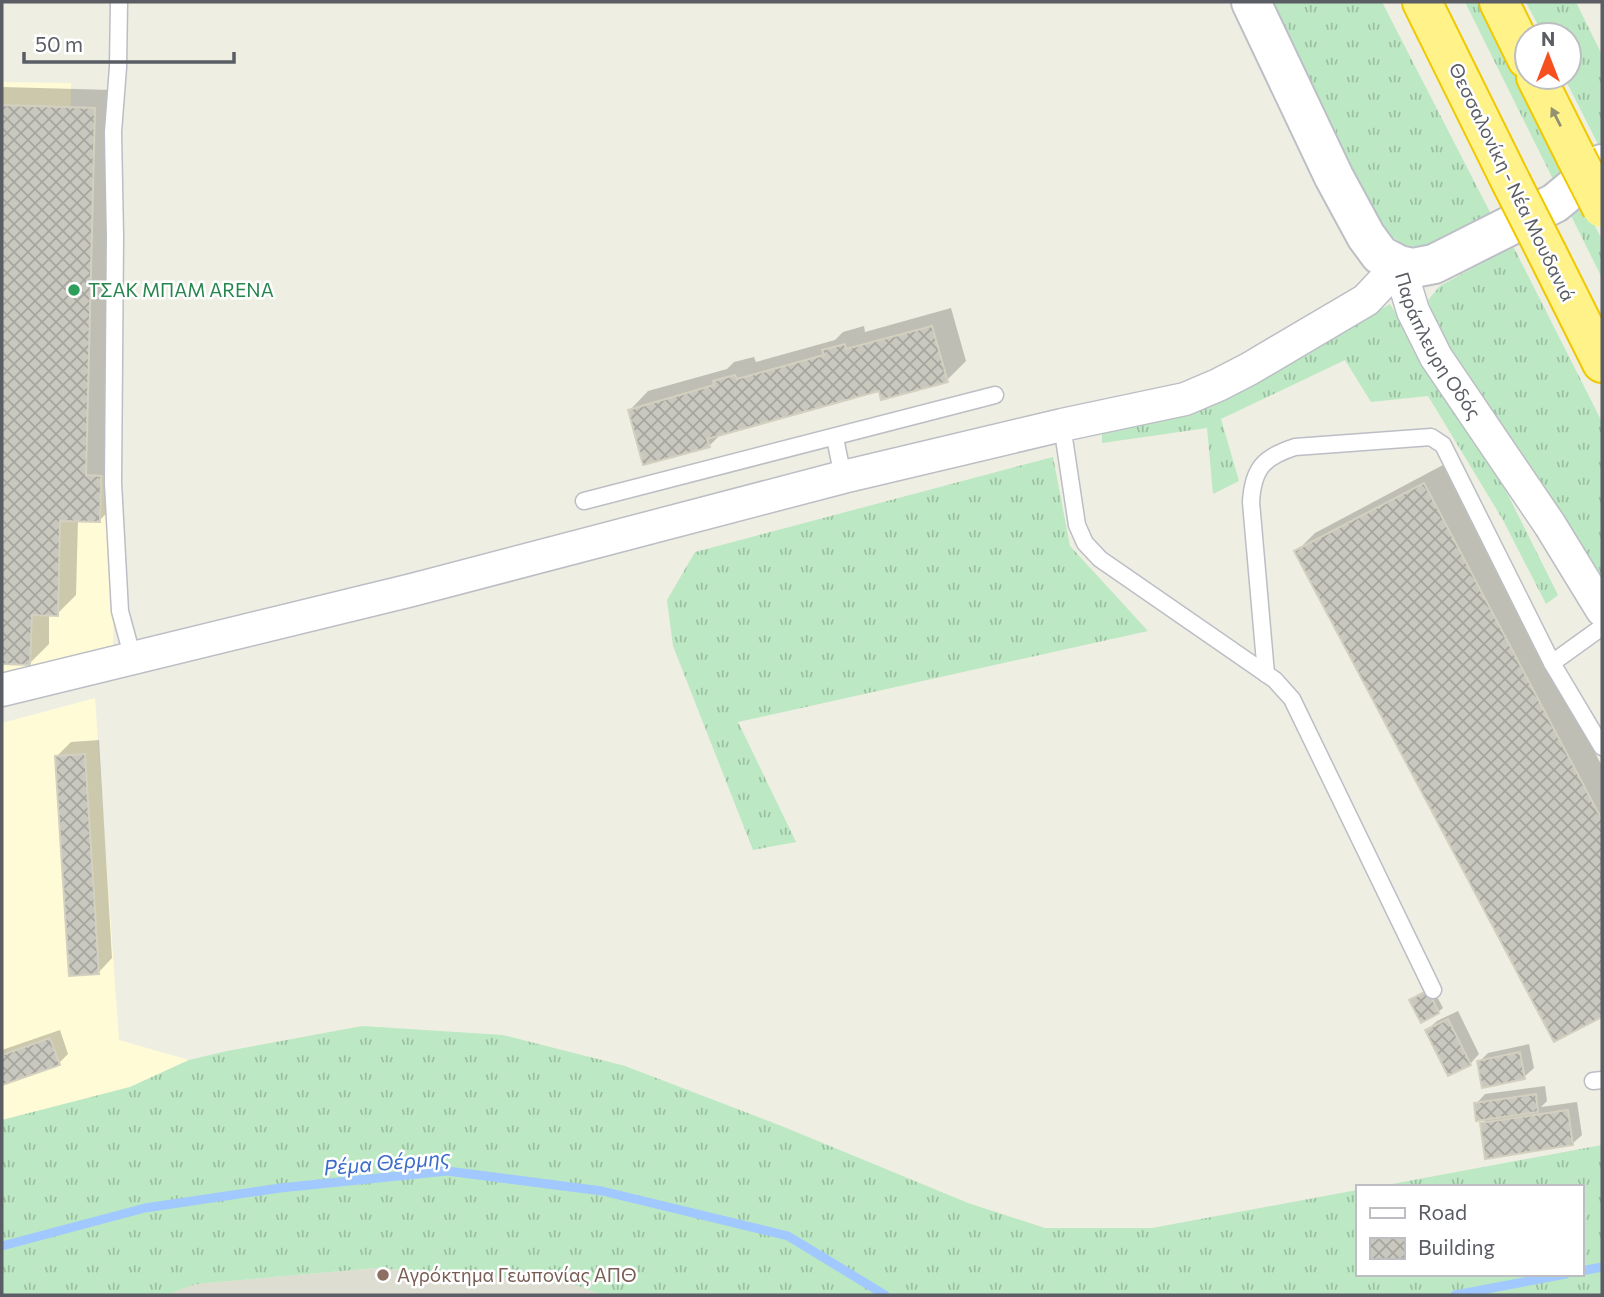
<svg xmlns="http://www.w3.org/2000/svg" width="1604" height="1297" font-family="Commissioner,sans-serif">
<style>
.commercial{fill:#fffbd6}
.education{fill:#deddd1}
.grass{fill:url(#grass-tufts)}
.shadow{fill:#0003}
.lines{fill:none;stroke-linecap:round;stroke-linejoin:round}
.stream{stroke:#a1c8ff;stroke-width:9}
.building{fill:url(#building-cross-hatch);stroke:#d4d0c0;stroke-width:2}
.lane-casing{stroke:#bcbec5;stroke-width:19}
.street-casing{stroke:#bcbec5;stroke-width:35}
.secondary-casing{stroke:#bdbfc7;stroke-width:42}
.highway-casing{stroke:#f0c800;stroke-width:42}
.lane{stroke:#fff;stroke-width:16}
.street{stroke:#fff;stroke-width:32}
.secondary{stroke:#fff;stroke-width:38}
.highway{stroke:#fff288;stroke-width:38}
.highway-bridge-casing{stroke:#f0c800;stroke-width:42;stroke-linecap:butt}
.highway-bridge{stroke:#fff288;stroke-width:38}
.oneway{fill:#949171}
.leisure-dot{fill:#2e9e5b;stroke:#fff;stroke-width:2.5}
.education-dot{fill:#8d6e63;stroke:#fff;stroke-width:2.5}
.labels{text-anchor:middle;stroke-width:5;stroke-linejoin:round;paint-order:stroke}
.street-label{font-size:19px;fill:#5a5d64;stroke:#fff}
.leisure-label{font-size:19px;fill:#27864d;stroke:#fff;text-anchor:start}
.education-label{font-size:19px;fill:#785e54;stroke:#fff;text-anchor:start}
.water-label{font-size:21px;font-style:italic;fill:#3b6ccb;stroke:#fff}
</style>
<defs>
<pattern id="grass-tufts" width="24" height="20" patternUnits="userSpaceOnUse" patternTransform="scale(1.75)"><rect width="24" height="20" fill="#bce8c3"/><path d="M3 7l-1-3M5 7V3M7 7l1-3M15 17l-1-3M17 17v-4M19 17l1-3" fill="none" stroke="#9cbfa2"/></pattern>
<pattern id="building-cross-hatch" width="8" height="8" patternUnits="userSpaceOnUse" patternTransform="scale(1.75)"><rect width="8" height="8" fill="#c9c8bf"/><path d="M0 0l8 8M0 8l8-8" fill="none" stroke="#a6a69f"/></pattern>
</defs>
<rect width="100%" height="100%" fill="#eeeee2"/>
<g class="commercial">
<polygon points="2,82 71,83 63,475 116,475 113,655 2,682"/>
<polygon points="95,698 119,1040 189,1060 130,1087 2,1120 2,723"/>
</g>
<polygon class="education" points="376,1268 570,1283 602,1295 166,1295 196,1284"/>
<g class="grass">
<polygon points="1265,2 1382,2 1494,220 1427,248 1404,245 1384,231"/>
<polygon points="1465,2 1483,2 1602,240 1602,278"/>
<polygon points="1526,2 1576,2 1602,55 1602,152 1564,77 1569,77 1569,35 1543,35"/>
<polygon points="1513,246 1602,422 1602,591 1500,434 1434,320 1428,300 1440,286"/>
<polygon points="1390,304 1506,491 1558,595 1546,604 1503,520 1428,396 1371,402 1345,360 1221,419 1239,481 1213,494 1207,428 1102,443 1102,432 1259,380"/>
<polygon points="1053,457 1070,546 1148,631 738,722 796,842 753,850 673,646 667,600 695,552"/>
<polygon points="362,1026 503,1035 625,1066 784,1127 968,1203 1045,1228 1152,1228 1357,1190 1357,1274 1581,1274 1581,1187 1376,1187 1602,1145 1602,1295 602,1295 570,1283 376,1268 196,1284 166,1295 2,1295 2,1120 130,1087 189,1060 227,1051"/>
</g>
<g class="shadow">
<polygon points="2,87 113,90 104,457 119,457 118,501 100,520 78,520 76,595 57,614 49,614 49,644 30,663 2,662"/>
<polygon points="951,308 966,361 947,380 880,389 722,433 709,446 630,410 648,391 727,369 734,362 754,357 756,362 835,340 843,332 864,326 865,332"/>
<polygon points="1443,465 1602,766 1602,1015 1555,1040 1296,552 1315,533"/>
<polygon points="99,740 112,958 98,973 57,756 71,742"/>
<polygon points="1432,987 1443,1008 1438,1012 1411,1000"/>
<polygon points="1458,1011 1479,1054 1470,1064 1427,1030 1437,1021"/>
<polygon points="60,1030 68,1054 59,1063 2,1083 2,1050"/>
<polygon points="1529,1044 1534,1068 1524,1077 1479,1062 1488,1053"/>
<polygon points="1545,1086 1547,1101 1541,1107 1577,1102 1582,1135 1572,1144 1482,1124 1488,1117 1476,1104 1485,1094"/>
</g>
<g class="lines">
<g class="stream">
<polyline points="2,1246 145,1208 280,1188 447,1171 602,1191 788,1236 885,1295"/>
<polyline points="1581,1271 1602,1267"/>
<polyline points="1455,1295 1566,1274"/>
</g>
</g>
<g class="building">
<polygon points="2,105 95,108 86,475 101,476 100,522 60,521 58,616 32,615 30,665 2,664"/>
<polygon points="932,326 948,382 881,400 879,391 707,439 710,447 643,465 628,410 714,385 713,381 735,375 737,379 824,355 822,350 845,344 846,349"/>
<polygon points="1424,483 1602,820 1602,1017 1554,1042 1294,551"/>
<polygon points="85,754 99,974 69,976 55,756"/>
<polygon points="1428,990 1439,1013 1421,1023 1409,1000"/>
<polygon points="1448,1019 1471,1065 1448,1076 1425,1030"/>
<polygon points="50,1038 60,1065 2,1085 2,1055"/>
<polygon points="1520,1052 1525,1079 1482,1088 1477,1061"/>
<polygon points="1536,1094 1538,1112 1476,1121 1474,1103"/>
<polygon points="1568,1110 1573,1145 1485,1159 1480,1123"/>
</g>
<g class="lines">
<g class="lane-casing">
<g id="lane">
<polyline points="119,2 118,67 113,132 115,237 113,483 120,611 133,659"/>
<polyline points="1062,425 1077,525 1085,543 1100,559 1275,680 1292,699 1433,990"/>
<polyline points="835,438 843,477"/>
<polyline points="584,501 995,395"/>
<polyline points="1552,663 1602,627"/>
<path d="M 1266,674 L 1251,502 C 1253,468 1264,457 1295,447 L 1431,437 L 1443,445 L 1552,663 L 1602,747"/>
<polyline points="1593,1081 1602,1080"/>
</g>
</g>
<g class="street-casing">
<g id="street">
<path id="s1" d="M 2,690 L 412,590 L 843,477 L 1062,425 L 1185,399 L 1218,385 L 1249,369 L 1366,300 L 1399,265 L 1413,311 L 1436,357 L 1550,525 L 1602,610"/>
</g>
</g>
<g class="secondary-casing">
<polyline id="secondary" points="1251,2 1334,177 1366,236 1380,255 1399,265 1413,268 1434,264 1555,203 1602,164"/>
</g>
<g class="highway-casing">
<g id="highway">
<polyline points="1422,2 1511,182"/>
<polyline points="1499,2 1527,59"/>
<polyline points="1536,77 1576,157"/>
<polyline points="1547,253 1602,363"/>
</g>
</g>
<use href="#lane" class="lane"/>
<use href="#street" class="street"/>
<use href="#secondary" class="secondary"/>
<use href="#highway" class="highway"/>
<g class="highway-bridge-casing">
<g id="highway-bridge">
<polyline points="1576,157 1602,208"/>
<polyline points="1511,182 1547,253"/>
</g>
</g>
<use href="#highway-bridge" class="highway-bridge"/>
</g>
<defs><path id="oneway-solid" d="M-6-.8H1V-3.2L6.5 0L1 3.2V.8H-6Z" transform="scale(1.75)"/></defs>
<use class="oneway" href="#oneway-solid" transform="translate(1556 117) rotate(-117)"/>
<circle class="leisure-dot" cx="74" cy="290" r="7"/>
<circle class="education-dot" cx="383" cy="1275" r="7"/>
<g class="labels">
<g class="street-label">
<text transform="translate(1512 182) rotate(64)" y="7">Θεσσαλονίκη - Νέα Μουδανιά</text>
<text dy="7" stroke="none"><textPath href="#s1" startOffset="1563">Παράπλευρη Οδός</textPath></text>
</g>
<g class="leisure-label">
<text x="88" y="297">ΤΣΑΚ ΜΠΑΜ ARENA</text>
</g>
<g class="education-label">
<text x="397" y="1282">Αγρόκτημα Γεωπονίας ΑΠΘ</text>
</g>
<g class="water-label">
<text transform="translate(387 1163) rotate(-5)" y="7">Ρέμα Θέρμης</text>
</g>
</g>
<rect width="1604" height="1297" fill="none" stroke="#5a5d64" stroke-width="7"/>
<rect x="1356" y="1185" width="228" height="91" fill="#ffffff" stroke="#bdbec1" stroke-width="2"/>
<rect x="1370" y="1208" width="35" height="10" fill="#ffffff" stroke="#bdbec1" stroke-width="2"/>
<text x="1418" y="1220" font-size="21" fill="#5a5d64">Road</text>
<rect x="1370" y="1238" width="35" height="21" fill="url(#building-cross-hatch)" stroke="#bdbec1" stroke-width="2"/>
<text x="1418" y="1255" font-size="21" fill="#5a5d64">Building</text>
<g transform="translate(1548 56)"><circle r="33" fill="#ffffff" stroke="#bdbec1" stroke-width="2"/>
<path d="M0-5L12 26L0 18L-12 26Z" fill="#f65021"/>
<text y="-10" font-size="19" font-weight="bold" text-anchor="middle" fill="#5a5d64">N</text>
</g>
<path d="M24 52v10h210v-10" fill="none" stroke="#5a5d64" stroke-width="3.5"/>
<text x="35" y="52" font-size="21" fill="#5a5d64" stroke="#ffffff" stroke-width="5" paint-order="stroke">50 m</text>
</svg>
